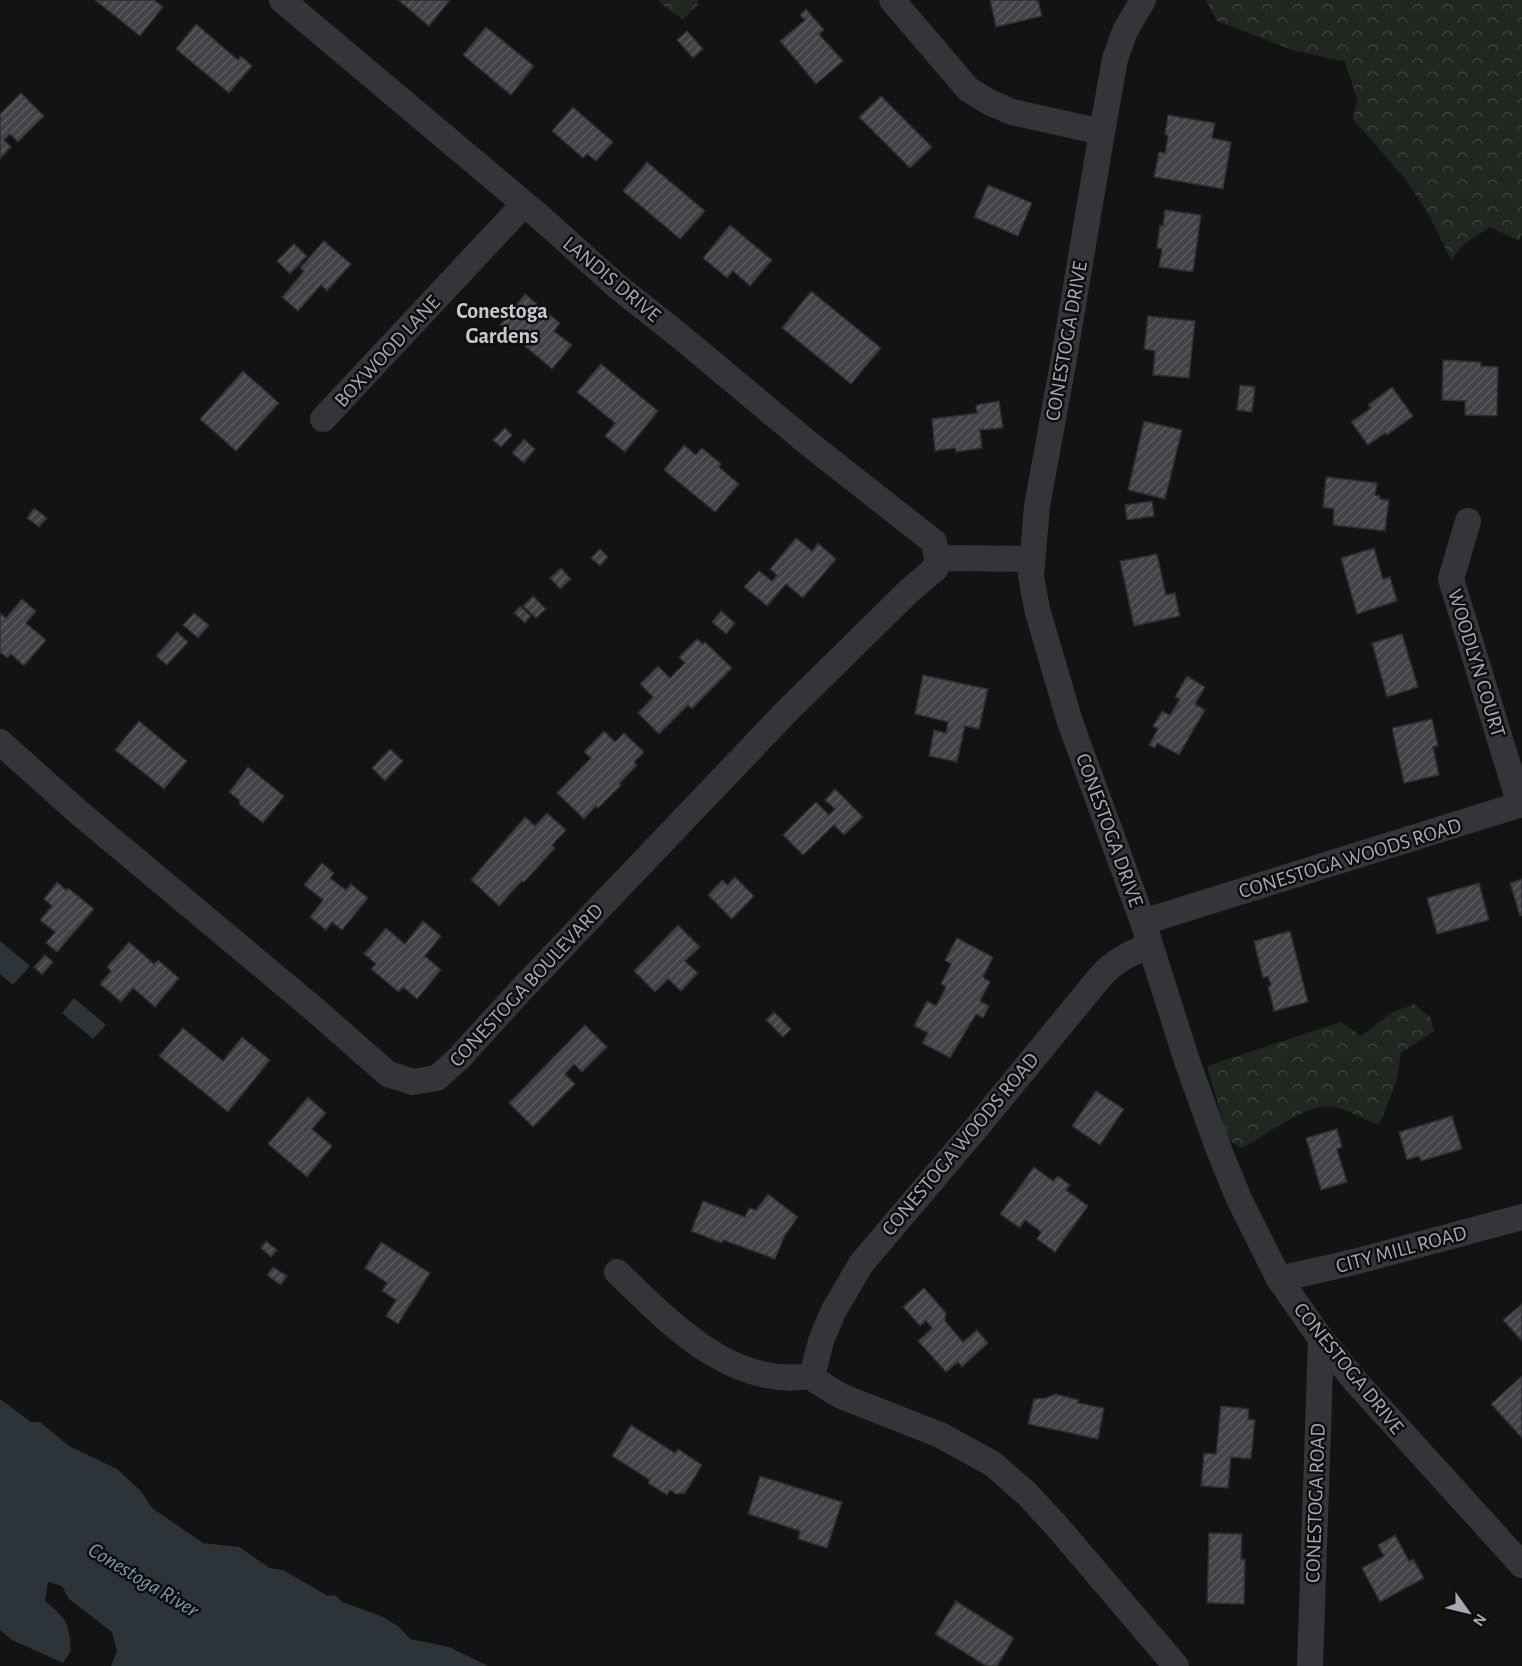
<svg xmlns="http://www.w3.org/2000/svg" width="1522" height="1666" font-family="'Alegreya Sans',sans-serif">
<style>
.forest{fill:url(#forest-crowns)}
.water{fill:#2c3339}
.building{fill:url(#building-hatch);stroke:#2d2d30;stroke-width:1.5}
.lines{fill:none;stroke-linecap:round;stroke-linejoin:round}
.street{stroke:#343539;stroke-width:26}
.labels{text-anchor:middle;stroke-width:5;stroke-linejoin:round;paint-order:stroke}
.street-label{font-size:21px;fill:#a5a9b4;stroke:#0e0e0f}
.neighbourhood-label{font-size:22px;font-weight:bold;fill:#c6c8d0;stroke:#0e0e0f}
.water-label{font-size:22px;font-style:italic;fill:#7e95ad;stroke:#0e0e0f}
</style>
<defs>
<pattern id="forest-crowns" width="20" height="18" patternUnits="userSpaceOnUse" patternTransform="scale(1.5)"><rect width="20" height="18" fill="#1f2720"/><path d="M2 6a3 3 0 1 1 6 0M12 15a3 3 0 1 1 6 0" fill="none" stroke="#3d443e"/></pattern>
<pattern id="building-hatch" width="6" height="6" patternUnits="userSpaceOnUse" patternTransform="scale(1.5)"><rect width="6" height="6" fill="#424347"/><path d="M-1 1l2-2M0 6l6-6M5 7l2-2" fill="none" stroke="#5a5b5f"/></pattern>
</defs>
<rect width="100%" height="100%" fill="#131314"/>
<g class="forest">
<polygon points="658,0 698,0 697,6 683,19 666,8"/>
<polygon points="1206,0 1522,0 1522,233 1519,241 1490,227 1463,245 1451,260 1428,213 1406,180 1353,119 1357,99 1345,62 1292,50 1217,21"/>
<path d="M 1414,1004 L 1430,1017 L 1434,1031 L 1401,1053 L 1396,1083 L 1379,1125 C 1365,1120 1350,1111 1335,1107 C 1308,1100 1266,1137 1241,1148 L 1228,1139 L 1207,1066 L 1341,1022 L 1361,1036 L 1391,1013 Z"/>
</g>
<g class="water">
<polygon points="0,941 30,966 13,985 0,974"/>
<polygon points="74,998 106,1025 93,1039 62,1013"/>
<path d="M 0,1399 L 31,1422 L 40,1422 L 69,1446 L 117,1469 L 141,1491 L 152,1508 L 203,1543 L 239,1547 L 270,1568 L 283,1570 L 328,1596 L 335,1595 L 342,1602 L 381,1616 L 398,1626 L 410,1639 L 449,1647 L 488,1666 L 111,1666 L 117,1651 L 112,1632 L 69,1599 L 62,1586 L 48,1582 L 45,1601 C 68,1620 69,1623 71,1651 L 63,1663 L 12,1640 L 0,1630 Z"/>
</g>
<g class="building">
<polygon points="95,0 154,0 163,7 140,36"/>
<polygon points="398,0 450,0 429,26"/>
<polygon points="990,0 1038,0 1042,16 996,27"/>
<polygon points="806,9 824,30 819,34 843,61 816,84 780,41 805,20 800,15"/>
<polygon points="196,24 238,60 241,56 252,66 229,93 176,49"/>
<polygon points="486,27 534,66 511,95 463,55"/>
<polygon points="687,31 703,49 693,58 677,40"/>
<polygon points="21,93 44,116 18,142 10,134 4,140 11,147 0,159 0,114"/>
<polygon points="881,96 932,147 910,168 859,117"/>
<polygon points="573,107 613,142 596,161 587,154 583,158 552,131"/>
<polygon points="1168,115 1215,123 1212,138 1231,142 1223,189 1154,177 1159,152 1165,153 1168,136 1165,134"/>
<polygon points="647,162 705,211 680,239 623,191"/>
<polygon points="988,185 1032,203 1018,236 974,217"/>
<polygon points="1165,210 1201,215 1193,272 1159,267 1162,249 1157,248 1160,225 1163,226"/>
<polygon points="730,225 772,260 750,286 733,271 727,278 703,258"/>
<polygon points="324,241 351,264 327,291 321,285 298,311 282,297 304,271 300,268"/>
<polygon points="294,244 307,256 290,274 277,261"/>
<polygon points="811,291 881,348 851,384 782,328"/>
<polygon points="525,294 560,323 554,331 572,345 552,369 500,325"/>
<polygon points="1148,316 1195,321 1189,378 1153,375 1155,351 1144,349"/>
<polygon points="1443,360 1481,362 1481,366 1498,367 1497,416 1465,415 1465,401 1442,400"/>
<polygon points="601,364 658,411 625,452 605,436 615,423 577,392"/>
<polygon points="243,371 279,403 236,451 200,419"/>
<polygon points="1240,385 1255,387 1252,412 1237,410"/>
<polygon points="1392,387 1413,416 1387,435 1385,433 1368,445 1351,422 1371,408 1368,405"/>
<polygon points="999,401 1003,428 980,430 982,448 956,452 955,448 935,451 932,419 977,413 976,405"/>
<polygon points="1144,421 1182,430 1165,499 1128,490"/>
<polygon points="505,428 512,435 501,447 493,440"/>
<polygon points="524,439 535,449 524,463 512,453"/>
<polygon points="684,445 696,455 702,448 721,464 719,467 739,484 715,512 664,470"/>
<polygon points="1326,477 1377,483 1375,495 1380,496 1380,499 1389,500 1385,531 1333,525 1334,509 1323,507"/>
<polygon points="1152,501 1154,516 1127,520 1125,505"/>
<polygon points="34,508 47,518 39,527 27,518"/>
<polygon points="796,538 812,551 818,543 836,559 803,598 786,584 767,606 744,587 759,571 772,581 777,575 770,569"/>
<polygon points="1374,548 1383,579 1390,577 1397,601 1357,614 1341,558"/>
<polygon points="600,549 608,557 600,566 591,558"/>
<polygon points="1157,554 1166,595 1175,593 1180,616 1134,626 1120,561"/>
<polygon points="561,568 571,579 560,589 550,578"/>
<polygon points="533,596 546,609 536,618 523,606"/>
<polygon points="22,599 36,611 26,623 46,640 24,666 11,654 7,658 0,652 0,613 6,618"/>
<polygon points="520,606 531,616 525,623 514,613"/>
<polygon points="721,611 735,623 726,634 712,622"/>
<polygon points="194,613 209,625 198,638 183,625"/>
<polygon points="177,632 188,642 167,665 156,656"/>
<polygon points="1402,634 1418,687 1387,697 1372,643"/>
<polygon points="697,639 703,644 705,642 732,668 692,709 688,705 659,734 638,713 653,697 640,684 658,666 670,678 685,663 679,657"/>
<polygon points="923,675 988,689 979,729 965,726 957,762 929,756 934,730 946,733 948,722 915,714"/>
<polygon points="1187,676 1205,687 1195,704 1205,710 1179,755 1157,743 1155,748 1149,745 1158,729 1153,726 1162,711 1170,715 1180,699 1175,697"/>
<polygon points="1432,719 1438,746 1433,747 1439,775 1404,783 1392,728"/>
<polygon points="139,721 187,761 164,789 115,750"/>
<polygon points="604,731 615,742 624,733 644,752 634,762 637,765 619,784 621,785 598,808 596,806 584,819 557,793 591,758 584,752"/>
<polygon points="390,749 403,761 385,781 372,768"/>
<polygon points="248,767 284,796 263,823 239,804 240,801 229,792"/>
<polygon points="835,789 863,817 844,835 834,825 803,855 783,835 816,802 829,815 835,809 825,800"/>
<polygon points="547,813 566,830 552,845 555,848 524,882 522,881 499,906 471,880 525,817 535,826"/>
<polygon points="322,863 334,873 330,878 346,890 351,884 368,898 342,930 332,922 326,930 310,917 323,900 304,885"/>
<polygon points="735,877 754,896 732,919 708,895 722,880 727,885"/>
<polygon points="1522,879 1522,915 1520,916 1510,883"/>
<polygon points="57,882 66,890 68,888 94,909 57,952 46,943 55,932 40,920 52,906 44,899"/>
<polygon points="1479,883 1489,920 1437,934 1427,898"/>
<polygon points="423,921 441,936 425,956 441,970 417,999 403,987 399,992 395,989 371,969 376,964 364,954 386,928 405,944"/>
<polygon points="678,925 700,947 685,961 698,973 681,991 668,979 655,992 634,971"/>
<polygon points="1290,931 1308,1002 1274,1011 1268,986 1271,986 1268,976 1263,978 1254,941"/>
<polygon points="957,938 993,957 983,977 990,982 980,1001 989,1006 983,1018 976,1014 950,1058 922,1043 928,1033 914,1026 927,1001 936,1006 946,987 941,984 951,964 945,960"/>
<polygon points="129,942 154,964 158,960 179,978 155,1007 133,988 121,1002 100,984 111,971 107,967"/>
<polygon points="45,955 53,962 42,975 34,967"/>
<polygon points="774,1012 791,1029 783,1037 766,1020"/>
<polygon points="585,1025 607,1047 582,1072 574,1064 565,1074 575,1084 533,1127 509,1103"/>
<polygon points="183,1028 223,1061 242,1037 270,1060 228,1112 159,1056"/>
<polygon points="1096,1091 1124,1109 1100,1145 1072,1126"/>
<polygon points="308,1097 326,1113 312,1129 332,1146 307,1177 268,1144"/>
<polygon points="1452,1116 1462,1149 1421,1161 1419,1156 1407,1160 1399,1132"/>
<polygon points="1337,1129 1342,1147 1337,1149 1347,1182 1321,1190 1306,1138"/>
<polygon points="1034,1167 1053,1181 1058,1176 1070,1185 1066,1190 1088,1206 1055,1252 1037,1239 1041,1232 1025,1220 1020,1228 1000,1214"/>
<polygon points="768,1194 798,1217 785,1235 775,1259 723,1240 722,1243 691,1231 703,1201 745,1217 749,1208 756,1210"/>
<polygon points="266,1241 277,1250 271,1257 261,1248"/>
<polygon points="381,1242 430,1273 398,1324 386,1316 396,1300 382,1291 387,1283 365,1268"/>
<polygon points="273,1267 287,1276 281,1285 267,1275"/>
<polygon points="924,1288 946,1313 945,1321 963,1342 977,1330 988,1343 962,1367 958,1362 946,1372 918,1341 932,1328 926,1321 920,1326 903,1307"/>
<polygon points="1522,1304 1522,1341 1503,1320"/>
<polygon points="1522,1376 1522,1438 1491,1404"/>
<polygon points="1055,1394 1079,1400 1078,1403 1104,1408 1098,1439 1028,1424 1034,1399 1046,1398"/>
<polygon points="1221,1406 1249,1409 1248,1419 1255,1420 1251,1459 1231,1457 1228,1488 1201,1486 1204,1453 1216,1454"/>
<polygon points="631,1425 675,1453 678,1449 702,1465 685,1493 676,1494 670,1490 667,1495 648,1483 650,1480 612,1456"/>
<polygon points="760,1476 842,1502 827,1548 798,1539 800,1531 748,1514"/>
<polygon points="1209,1533 1242,1534 1241,1559 1245,1559 1244,1604 1207,1603"/>
<polygon points="1395,1535 1409,1561 1413,1559 1424,1578 1380,1602 1362,1568 1384,1556 1378,1545"/>
<polygon points="956,1601 1014,1638 997,1666 986,1666 935,1634"/>
</g>
<g class="lines">
<g class="street">
<polyline points="892,0 968,89 989,102 1012,112 1102,132"/>
<polyline points="1143,0 1125,31 1115,59 1102,132 1063,364 1037,506 1031,576 1037,609 1070,722 1143,922 1187,1061 1219,1150 1239,1199 1279,1279 1321,1339 1357,1383 1522,1565"/>
<polyline points="323,419 524,204"/>
<polyline points="1468,521 1451,579 1520,805"/>
<polyline points="937,558 1031,559"/>
<polyline points="0,742 77,811 314,1009 388,1074 413,1082 437,1078 459,1058 520,991 786,712 909,591 936,568 937,558 934,542 808,443 681,337 618,287 540,217 282,0"/>
<polyline points="1143,922 1522,804"/>
<path d="M 1150,945 C 1130,954 1115,960 1100,977 L 977,1127 L 861,1264 L 833,1312 L 821,1341 L 812,1376 L 818,1382 L 841,1396 L 940,1435 L 993,1464 L 1027,1494 L 1055,1524 L 1176,1666"/>
<path d="M 617,1272 C 670,1323 731,1389 812,1376"/>
<polyline points="1279,1279 1354,1262 1522,1217"/>
<polyline points="1310,1666 1321,1339"/>
</g>
</g>
<g class="labels">
<g class="street-label">
<text transform="translate(612 279) rotate(40)" y="7">LANDIS DRIVE</text>
<text transform="translate(1066 341) rotate(-80)" y="7">CONESTOGA DRIVE</text>
<text transform="translate(387 351) rotate(-47)" y="7">BOXWOOD LANE</text>
<text transform="translate(1477 663) rotate(73)" y="7">WOODLYN COURT</text>
<text transform="translate(1110 830) rotate(70)" y="7">CONESTOGA DRIVE</text>
<text transform="translate(1350 858) rotate(-17)" y="7">CONESTOGA WOODS ROAD</text>
<text transform="translate(526 985) rotate(-47)" y="7">CONESTOGA BOULEVARD</text>
<text transform="translate(960 1144) rotate(-50)" y="7">CONESTOGA WOODS ROAD</text>
<text transform="translate(1401 1249) rotate(-15)" y="7">CITY MILL ROAD</text>
<text transform="translate(1349 1368) rotate(51)" y="7">CONESTOGA DRIVE</text>
<text transform="translate(1315 1503) rotate(-88)" y="7">CONESTOGA ROAD</text>
</g>
<g class="neighbourhood-label">
<text x="502" y="318">Conestoga<tspan x="502" dy="25">Gardens</tspan></text>
</g>
<g class="water-label">
<text transform="translate(144 1579) rotate(31)" y="8">Conestoga River</text>
</g>
</g>
<g transform="translate(1468 1612) rotate(124)" stroke="#0e0e0f" stroke-width="4.5" paint-order="stroke">
<path d="M0-4.5L10 22L0 15L-10 22Z" fill="#a5a9b4"/>
<text y="-9" font-size="16" font-weight="bold" text-anchor="middle" fill="#a5a9b4">N</text>
</g>
</svg>
